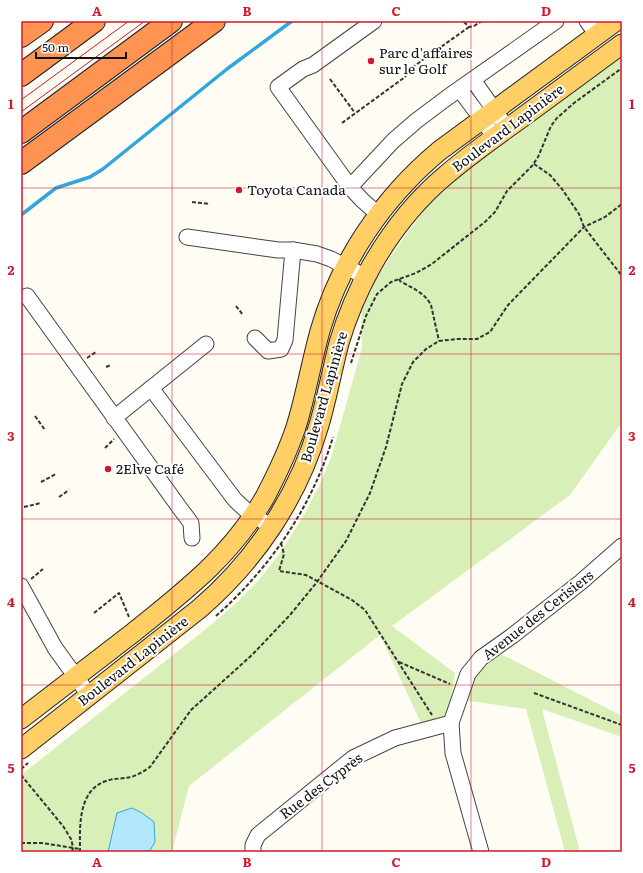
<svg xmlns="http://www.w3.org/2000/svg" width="643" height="873" font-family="Literata,serif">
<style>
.green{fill:#d9efb8}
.water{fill:#b3e7fd;stroke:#31a5dc}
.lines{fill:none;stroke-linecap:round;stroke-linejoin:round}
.stream{stroke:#31a5dc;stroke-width:3.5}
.minor-casing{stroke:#444;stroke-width:17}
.major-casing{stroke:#222;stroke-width:21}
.highway-casing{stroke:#222;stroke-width:24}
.path{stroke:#333;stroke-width:2;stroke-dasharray:4 2;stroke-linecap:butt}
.minor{stroke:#fff;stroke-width:15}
.major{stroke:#ffce64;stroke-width:19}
.highway{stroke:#ff9452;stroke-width:22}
.tram{stroke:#d2172f;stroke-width:1}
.grid{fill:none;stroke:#d2172f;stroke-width:1;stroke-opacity:0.55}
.poi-dot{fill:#d2172f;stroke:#fff;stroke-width:1.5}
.labels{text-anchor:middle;stroke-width:4;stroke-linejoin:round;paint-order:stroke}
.poi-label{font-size:14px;fill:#111;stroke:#fff;text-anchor:start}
.street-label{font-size:14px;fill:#111;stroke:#fff}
.neatline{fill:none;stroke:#d2172f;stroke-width:1.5}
.grid-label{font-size:13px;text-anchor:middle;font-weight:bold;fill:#d2172f}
</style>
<rect width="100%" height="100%" fill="#fffcf4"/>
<g class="green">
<polygon points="622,56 622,422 570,495 392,626 455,673 448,717 421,723 380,635 189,786 172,852 21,852 21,775 211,625 233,606 258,581 278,556 303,517 320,484 331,458 362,348 361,309 380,272 403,239 425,209 446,188 471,167 517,135"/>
<polygon points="499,653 622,716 622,737 542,709 580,852 565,852 526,709 463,700 475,676 483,664"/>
</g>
<polygon class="water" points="132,808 142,813 154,822 155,842 149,852 108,852 117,813"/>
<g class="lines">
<polyline class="stream" points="21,215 56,188 90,177 103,169 227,69 292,21"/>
<g class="minor-casing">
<g id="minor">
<polyline points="374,21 313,65 303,69 278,87 350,187 362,200 379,215"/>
<polyline points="587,21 597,35"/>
<polyline points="473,80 507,128"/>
<polyline points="460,90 495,137"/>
<polyline points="350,187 393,141 416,121 448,97 556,21"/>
<polyline points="187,237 278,250 293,250 317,254 331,259 366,277"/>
<polyline points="27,296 179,507 191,523 192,538"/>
<polyline points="255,338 268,351 281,349 285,340 293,250"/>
<polyline points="151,388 235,500 248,512 272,527"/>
<polyline points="114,418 206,344"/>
<polyline points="21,586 55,648 89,695"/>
<polyline points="253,852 253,845 258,835 353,758 395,738 451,723"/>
<polyline points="481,852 453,753 451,723 468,674 481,658 512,636 581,582 622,546"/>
</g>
</g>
<g class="major-casing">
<g id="major">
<path d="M 21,719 C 59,690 96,661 134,632 C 186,590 231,556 265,497 C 277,474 288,451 296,427 C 306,395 311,363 320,331 C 340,261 383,198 439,151 L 616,21"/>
<path d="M 21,749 L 199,609 C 256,560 298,497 319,425 C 327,398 332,370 339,343 C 347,316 358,290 372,265 C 391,232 416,200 446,175 C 468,156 492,139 516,122 C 551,96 587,70 622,44"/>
</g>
</g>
<g class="highway-casing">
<g id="highway">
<polyline points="21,36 42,21"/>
<polyline points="21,75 94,21"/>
<polyline points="21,132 171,21"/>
<polyline points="21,163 214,21"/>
</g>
</g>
<g class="path">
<polyline points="464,22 469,27 474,26 482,21"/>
<polyline points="330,79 355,113"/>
<polyline points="342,123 405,77 410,69 469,27"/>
<polyline points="534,164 550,175 562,189 579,214 584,227 622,276"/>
<polyline points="192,202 210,204"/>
<path d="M 399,279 L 400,281 C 412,288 425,293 431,305 L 439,341"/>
<polyline points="236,306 243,315"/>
<polyline points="87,358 96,352"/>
<polyline points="351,363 366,316 377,294 391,282 416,273 432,264 486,221 495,212 507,191 532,166 538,157 551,126 557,118 574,103 622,68"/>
<polyline points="106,367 111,365"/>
<polyline points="35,416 45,430"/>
<polyline points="105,448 114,439"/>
<polyline points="41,482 56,474"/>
<polyline points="59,497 69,490"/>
<polyline points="24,507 41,503"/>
<polyline points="281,543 284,554 279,571 306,575 352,600 365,610 432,715"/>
<polyline points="31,579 43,569"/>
<polyline points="94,613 119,593 129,617"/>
<path d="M 216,616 C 270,568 312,507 333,437"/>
<polyline points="399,662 450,684"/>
<polyline points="534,693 622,725"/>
<polyline points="21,769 28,763"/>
<polyline points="21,775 63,826 71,839 73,847 72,852"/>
<polyline points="21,843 42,843 80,849"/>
<path d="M 80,852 C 80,828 77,791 106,781 C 114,778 123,779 131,777 C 138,775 144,771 150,767 L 191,710 L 252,655 L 290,615 L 317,582 L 346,541 L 370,493 L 386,447 L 402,384 L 413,362 L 426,349 L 439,341 L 457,339 L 477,339 L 490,332 L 508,305 L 584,227 L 605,217 L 622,204"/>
</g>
<use href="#minor" class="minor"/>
<use href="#major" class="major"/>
<use href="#highway" class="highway"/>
<g class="tram">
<polyline points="21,100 129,21"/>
<polyline points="21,112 145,21"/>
</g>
</g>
<path class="grid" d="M 172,21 L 172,852M 322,21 L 322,852M 471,21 L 471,852M 21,188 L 622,188M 21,354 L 622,354M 21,519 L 622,519M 21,685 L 622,685"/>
<g class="poi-dot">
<circle cx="371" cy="61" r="4"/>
<circle cx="239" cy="190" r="4"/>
<circle cx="108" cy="469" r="4"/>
</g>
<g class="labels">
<g class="poi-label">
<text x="379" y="58">Parc d'affaires<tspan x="379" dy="16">sur le Golf</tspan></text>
<text x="247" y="195">Toyota Canada</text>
<text x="116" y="474">2Elve Café</text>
</g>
<g class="street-label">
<text transform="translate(508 128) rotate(-37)" y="5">Boulevard Lapinière</text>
<text transform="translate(324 397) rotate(-74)" y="5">Boulevard Lapinière</text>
<text transform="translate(538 615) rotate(-38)" y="5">Avenue des Cerisiers</text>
<text transform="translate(133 661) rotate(-38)" y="5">Boulevard Lapinière</text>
<text transform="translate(321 786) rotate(-37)" y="5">Rue des Cyprès</text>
</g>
</g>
<rect width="643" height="873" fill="none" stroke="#ffffff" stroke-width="44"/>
<path d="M36 52v6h90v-6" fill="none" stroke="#111111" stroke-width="2"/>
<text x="42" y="52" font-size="12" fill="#111111" stroke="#ffffff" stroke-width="3" paint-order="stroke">50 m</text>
<rect x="22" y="22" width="599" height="829" class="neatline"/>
<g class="grid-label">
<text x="97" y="16">A</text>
<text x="247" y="16">B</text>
<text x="396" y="16">C</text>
<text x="546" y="16">D</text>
<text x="11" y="109">1</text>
<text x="632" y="109">1</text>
<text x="11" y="275">2</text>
<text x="632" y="275">2</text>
<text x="11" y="441">3</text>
<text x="632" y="441">3</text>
<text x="11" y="607">4</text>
<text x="632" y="607">4</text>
<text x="11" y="773">5</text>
<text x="632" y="773">5</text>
<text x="97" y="867">A</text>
<text x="247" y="867">B</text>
<text x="396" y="867">C</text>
<text x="546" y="867">D</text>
</g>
</svg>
